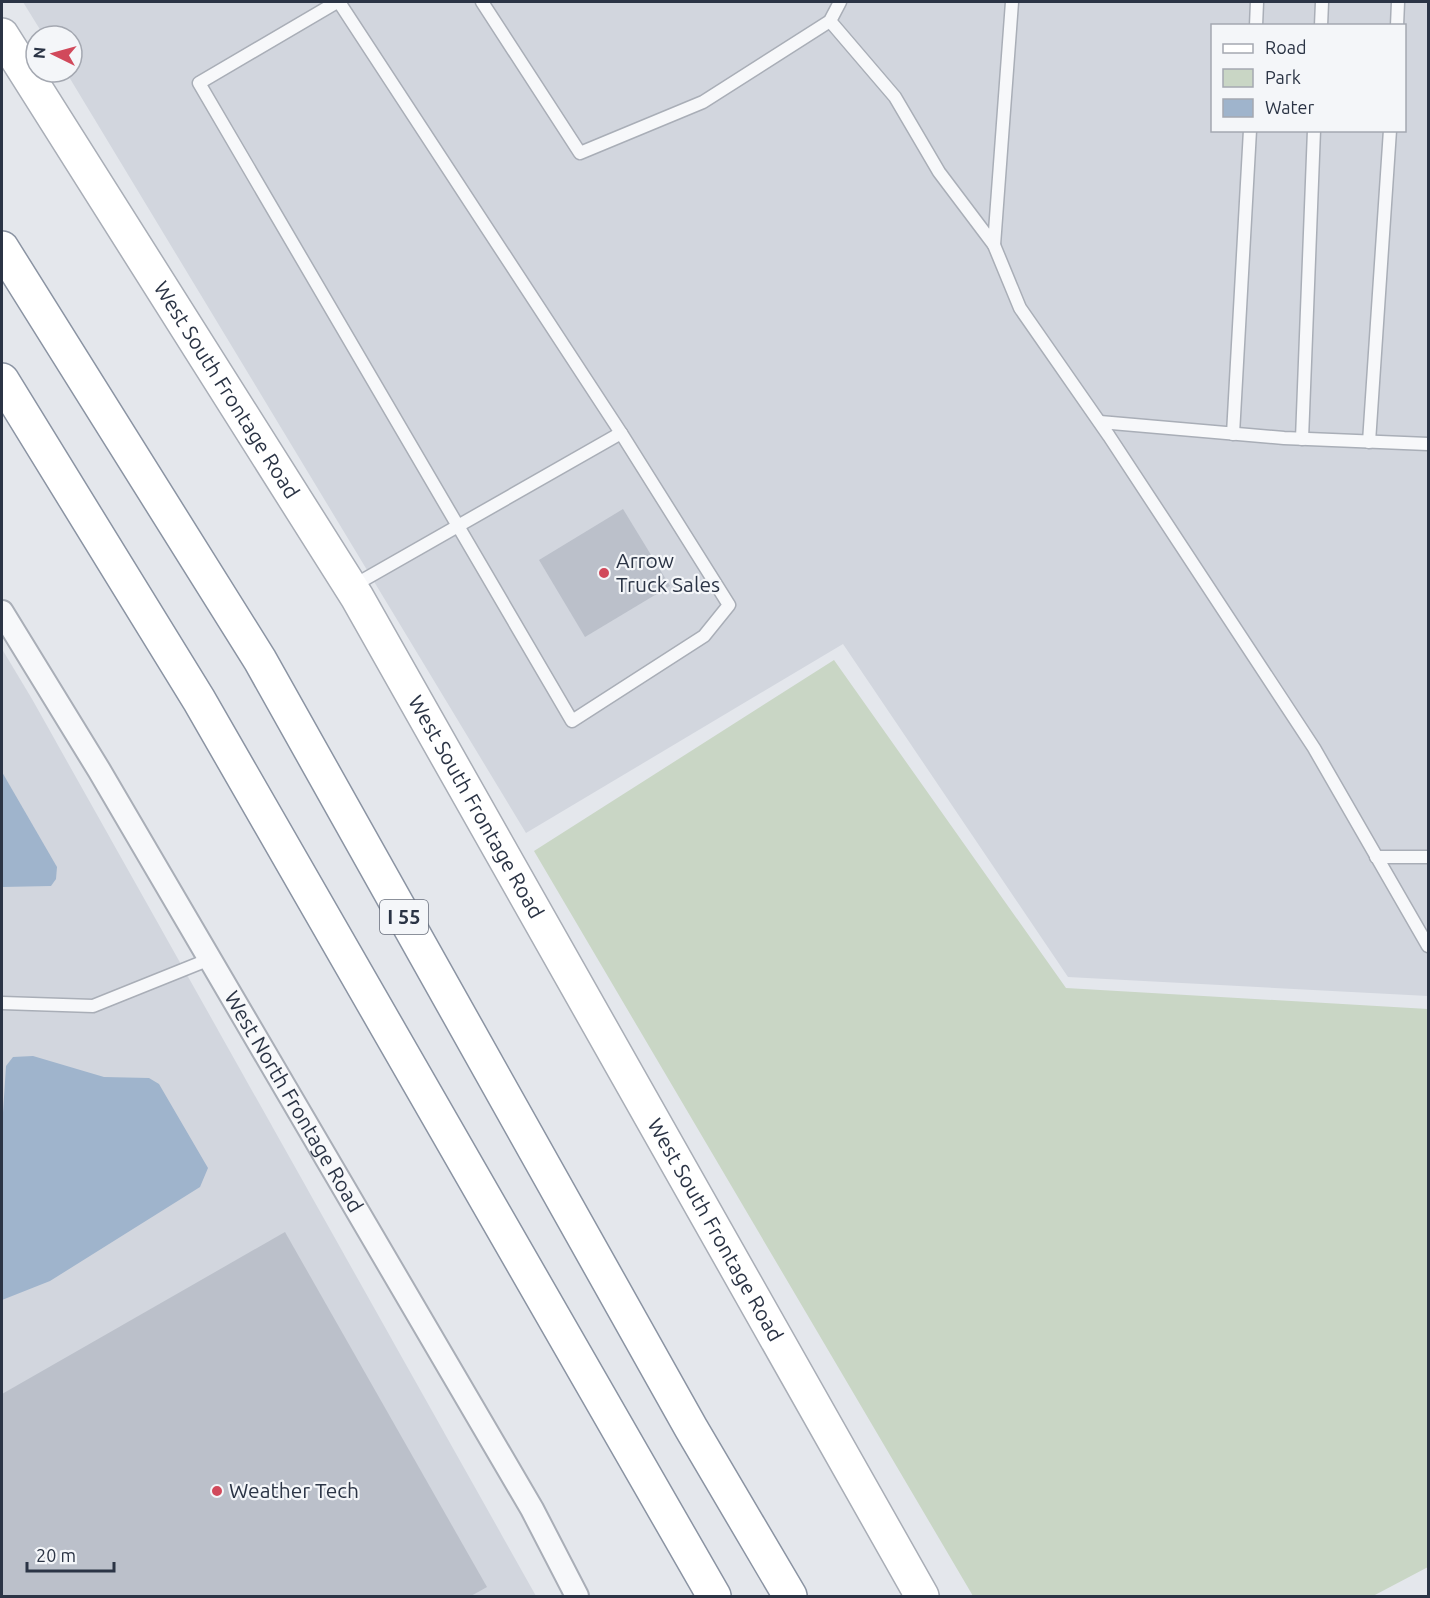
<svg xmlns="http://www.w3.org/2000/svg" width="1430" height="1598" font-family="Ubuntu,sans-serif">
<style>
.built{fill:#d2d6de;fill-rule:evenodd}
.green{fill:#c9d6c5}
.water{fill:#9fb4cc}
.building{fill:#bbc0ca}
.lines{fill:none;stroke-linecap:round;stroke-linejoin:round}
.lane-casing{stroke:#a9aeb7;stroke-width:15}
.street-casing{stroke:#a9aeb7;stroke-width:26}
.secondary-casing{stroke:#a9aeb7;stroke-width:36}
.highway-casing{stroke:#8b94a3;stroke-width:36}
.lane{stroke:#f7f8fa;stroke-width:12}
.street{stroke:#f7f8fa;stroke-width:22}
.secondary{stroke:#fff;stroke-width:33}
.highway{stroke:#fff;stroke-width:33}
.poi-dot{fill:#d1495b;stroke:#f4f6f9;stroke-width:2}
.labels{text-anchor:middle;stroke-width:4.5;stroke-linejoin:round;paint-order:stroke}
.shield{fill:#f4f6f9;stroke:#676e7b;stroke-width:1.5}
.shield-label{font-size:20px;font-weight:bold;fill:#2b3445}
.street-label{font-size:21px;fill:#2b3445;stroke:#f4f6f9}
.poi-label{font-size:21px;fill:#2b3445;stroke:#f4f6f9;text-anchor:start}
</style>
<rect width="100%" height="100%" fill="#e4e7ec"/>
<g class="built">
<path d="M 23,2 L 1428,2 L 1428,996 L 1068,977 L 843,644 L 526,833 L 66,72 L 72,72 L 72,36 L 44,36 ZM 1212,26 L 1404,26 L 1404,130 L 1212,130 Z"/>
<polygon points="2,649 32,699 536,1596 2,1596"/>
</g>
<polygon class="green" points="834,660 1066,988 1428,1009 1428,1567 1373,1596 973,1596 534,851"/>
<g class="water">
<polygon points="2,772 57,867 56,879 51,886 2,887"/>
<polygon points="33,1056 104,1077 149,1078 159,1084 208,1168 200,1187 50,1281 2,1300 2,1128 6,1066 13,1057"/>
</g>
<g class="building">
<polygon points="623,509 670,586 585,637 539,560"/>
<polygon points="285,1232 487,1587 471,1596 2,1596 2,1394"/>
</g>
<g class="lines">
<g class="lane-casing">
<g id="lane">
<polyline points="337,2 199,83 572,721 704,636 729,605 621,433"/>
<polyline points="339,2 621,433 351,587"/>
<polyline points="482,2 580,153 703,102 830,21 840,2"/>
<polyline points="830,21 895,97 939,172 994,245 1012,2"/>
<polyline points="1256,26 1257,2"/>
<polyline points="1321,26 1322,2"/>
<polyline points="1397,26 1398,2"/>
<polyline points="994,245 1020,308 1109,436 1314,748 1428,946"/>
<polyline points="1100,422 1284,438 1428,444"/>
<polyline points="1233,434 1250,130"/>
<polyline points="1302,439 1314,130"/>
<polyline points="1369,442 1390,130"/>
<polyline points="1376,857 1428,857"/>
<polyline points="2,1003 93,1006 210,959"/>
</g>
</g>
<g class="street-casing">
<g id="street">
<path id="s1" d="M 2,612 L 99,770 L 532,1509 L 577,1596"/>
</g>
</g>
<g class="secondary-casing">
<g id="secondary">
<path id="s2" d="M 2,35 L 357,597 L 922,1596"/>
</g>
</g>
<g class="highway-casing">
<g id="highway">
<polyline points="2,248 260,660 691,1428 790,1596"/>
<polyline points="2,380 199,700 714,1596"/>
</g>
</g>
<use href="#lane" class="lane"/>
<use href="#street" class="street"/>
<use href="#secondary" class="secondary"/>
<use href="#highway" class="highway"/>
</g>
<g class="poi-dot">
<circle cx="604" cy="573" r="6"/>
<circle cx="217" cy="1491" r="6"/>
</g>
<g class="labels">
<rect class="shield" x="380" y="900" width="48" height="34" rx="4.5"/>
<g class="shield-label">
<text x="404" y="924">I 55</text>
</g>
<g class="street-label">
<text dy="7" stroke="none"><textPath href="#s2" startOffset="420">West South Frontage Road</textPath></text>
<text dy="7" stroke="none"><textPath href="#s2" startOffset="906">West South Frontage Road</textPath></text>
<text dy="7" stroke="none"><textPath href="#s1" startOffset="570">West North Frontage Road</textPath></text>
<text dy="7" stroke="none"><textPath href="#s2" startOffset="1392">West South Frontage Road</textPath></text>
</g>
<g class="poi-label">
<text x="616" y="568">Arrow<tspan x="616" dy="24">Truck Sales</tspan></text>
<text x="229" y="1498">Weather Tech</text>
</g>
</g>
<rect width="1430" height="1598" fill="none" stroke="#2b3445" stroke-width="6"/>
<rect x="1211" y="24" width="195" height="108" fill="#f4f6f9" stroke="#a4a8b1" stroke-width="1.5"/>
<rect x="1223" y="44" width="30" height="9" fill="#ffffff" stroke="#a4a8b1" stroke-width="1.5"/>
<text x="1265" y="54" font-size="18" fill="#2b3445">Road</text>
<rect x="1223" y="69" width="30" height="18" fill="#c9d6c5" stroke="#a4a8b1" stroke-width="1.5"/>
<text x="1265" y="84" font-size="18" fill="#2b3445">Park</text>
<rect x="1223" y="99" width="30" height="18" fill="#9fb4cc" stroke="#a4a8b1" stroke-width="1.5"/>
<text x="1265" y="114" font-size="18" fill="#2b3445">Water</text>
<g transform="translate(54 54) rotate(275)"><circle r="28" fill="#f4f6f9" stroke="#a4a8b1" stroke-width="1.5"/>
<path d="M0-4.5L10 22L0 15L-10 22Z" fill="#d1495b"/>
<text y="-9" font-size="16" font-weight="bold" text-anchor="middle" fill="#2b3445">N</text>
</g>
<path d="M27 1562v9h87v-9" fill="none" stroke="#2b3445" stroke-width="3"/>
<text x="36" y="1562" font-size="18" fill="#2b3445" stroke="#f4f6f9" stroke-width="4.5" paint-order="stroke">20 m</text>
</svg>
